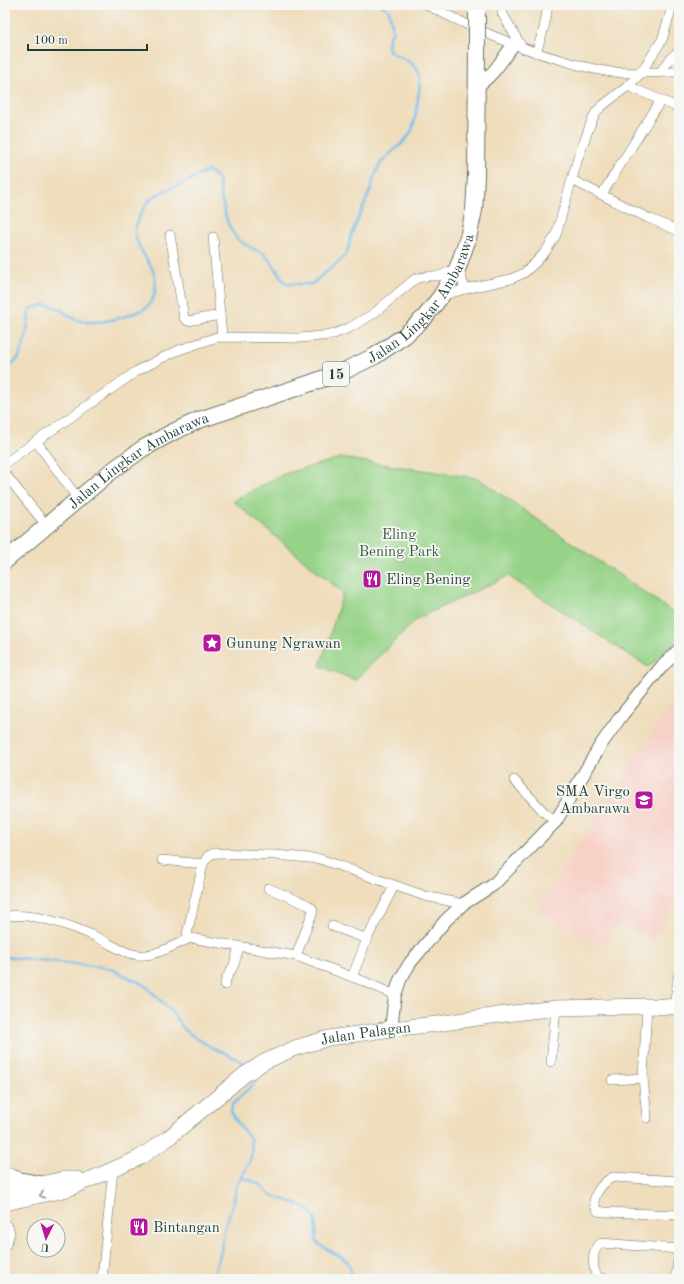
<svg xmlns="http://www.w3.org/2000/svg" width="684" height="1284" font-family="'Old Standard TT',serif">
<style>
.built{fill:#f7d1c8}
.green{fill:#96d388;stroke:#5a885e}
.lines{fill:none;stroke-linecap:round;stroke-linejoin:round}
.stream{stroke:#75beed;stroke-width:2.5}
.minor-casing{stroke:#687564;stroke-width:10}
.tertiary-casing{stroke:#687564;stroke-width:14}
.primary-casing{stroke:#687564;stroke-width:16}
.trunk-casing{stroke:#687564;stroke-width:18}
.minor{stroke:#fff;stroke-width:9}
.tertiary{stroke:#fff;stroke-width:12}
.primary{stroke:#fff;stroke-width:15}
.trunk{stroke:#fff;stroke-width:16}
.trunk-bridge-casing{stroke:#687564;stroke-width:18;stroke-linecap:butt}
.trunk-bridge{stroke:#fff;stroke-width:16}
.oneway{stroke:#8f9e9a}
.labels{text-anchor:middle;stroke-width:3.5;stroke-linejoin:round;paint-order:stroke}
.shield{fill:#f6f6f2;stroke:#60746d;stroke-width:1}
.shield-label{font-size:14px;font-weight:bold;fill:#1f3d34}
.street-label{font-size:15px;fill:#1f3d34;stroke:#f6f6f2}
.park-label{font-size:15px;fill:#375b45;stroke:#f6f6f2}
.poi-label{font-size:15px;fill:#1f3d34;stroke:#f6f6f2;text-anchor:start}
</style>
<rect width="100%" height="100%" fill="#f6f6f2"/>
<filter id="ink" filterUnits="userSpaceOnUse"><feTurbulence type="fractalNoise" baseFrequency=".025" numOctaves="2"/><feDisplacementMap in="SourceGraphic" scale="8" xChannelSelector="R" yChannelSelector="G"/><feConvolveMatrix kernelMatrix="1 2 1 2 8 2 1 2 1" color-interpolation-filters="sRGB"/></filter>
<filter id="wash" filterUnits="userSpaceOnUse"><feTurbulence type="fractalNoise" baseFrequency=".012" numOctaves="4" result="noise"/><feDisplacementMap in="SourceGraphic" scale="16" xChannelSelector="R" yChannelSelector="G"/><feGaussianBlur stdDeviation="0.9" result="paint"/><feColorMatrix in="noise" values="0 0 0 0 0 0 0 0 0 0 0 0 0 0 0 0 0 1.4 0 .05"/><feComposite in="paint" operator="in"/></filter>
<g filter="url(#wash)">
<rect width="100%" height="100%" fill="#efddbc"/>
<polygon class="built" points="675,698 679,701 679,899 675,899 655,941 617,925 601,947 535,911"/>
<polygon class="green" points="340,458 477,478 679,616 679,640 648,667 508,576 418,618 355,680 320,666 343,593 233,501 284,474"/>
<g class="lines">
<g class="stream">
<path d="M 5,369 L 18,359 L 26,337 L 30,309 C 35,308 40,305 45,305 C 58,304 66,316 77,320 C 97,326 123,318 142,310 C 155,304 158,286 154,273 C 149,259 136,248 135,232 C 135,225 143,208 148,202 C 156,193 170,188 180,185 C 189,181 198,175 207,171 C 222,176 219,188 222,201 C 224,209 225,218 229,225 C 235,240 241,243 254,249 C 258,251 263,252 265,255 C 275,263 278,276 287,284 L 312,284 C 322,274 337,266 346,254 C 349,249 349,242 351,236 C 356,222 363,208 369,194 C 373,184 374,173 381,163 C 390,151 406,144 412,130 C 415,122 422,79 419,73 C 415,62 399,57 390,52 L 388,45 L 389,38 L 393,31 L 389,10 L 381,5"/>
<polyline points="5,957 40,960 109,968 145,985 171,1011 184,1029 196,1038 211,1047 225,1053 248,1065"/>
<path d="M 241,1177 L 262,1185 C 263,1187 264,1190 267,1192 C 279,1202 309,1201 315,1219 C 317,1225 316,1234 316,1241 C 331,1257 353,1252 351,1279"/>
<polyline points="212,1279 221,1251 225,1227 234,1201 236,1187 249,1163 252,1153 250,1138 239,1125 231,1112 232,1105 258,1079 255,1074"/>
</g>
</g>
</g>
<g filter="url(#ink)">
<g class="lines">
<g class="minor-casing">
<g id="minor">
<path d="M 427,5 C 472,28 516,48 565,61 C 580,66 596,70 612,72 C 635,74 657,72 679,72"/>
<polyline points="502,13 523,49"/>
<polyline points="536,53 544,28 548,5"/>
<polyline points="660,72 671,58 679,51"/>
<polyline points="628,86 679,108"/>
<polyline points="572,180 648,218 679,231"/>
<polyline points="602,194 661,100"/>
<polyline points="170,235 184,318 188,321 220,315"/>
<polyline points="213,237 222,336"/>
<polyline points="458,267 465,289"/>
<polyline points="441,296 465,289 511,279 524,273 535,263 546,251 556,235 578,158 592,120 596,112 602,106 628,86 640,74 662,40 670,14 671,5"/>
<polyline points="36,441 78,499"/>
<polyline points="5,463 137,371 160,359 179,350 217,337 300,338 331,335 349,328 373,314 415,279 427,276 439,276 456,269"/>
<polyline points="5,474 46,525"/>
<polyline points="514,780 546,814 556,821"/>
<polyline points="162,860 203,864"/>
<polyline points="268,888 308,905 312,908 313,911 296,956"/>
<path d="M 5,916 C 36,913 68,924 96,937 C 110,943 123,954 138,955 C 154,957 175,945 190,938"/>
<polyline points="332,926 367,939"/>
<polyline points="352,977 367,939 394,886"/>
<polyline points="225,985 226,979 234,965 239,947"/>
<polyline points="395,995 363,981 296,956 190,938 187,934 203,864 208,856 214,853 275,855 320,859 425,896 463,904"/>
<polyline points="647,1006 643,1078 647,1118"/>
<polyline points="674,1006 679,973"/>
<polyline points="551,1062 556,1008"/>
<polyline points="612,1080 643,1078"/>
<path d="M 679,1181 L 613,1177 C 602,1183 588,1198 598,1211 L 604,1212 L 679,1215"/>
<path d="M 5,1224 C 13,1230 9,1238 5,1246"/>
<polyline points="102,1279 113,1170"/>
<path d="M 607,1279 L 597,1277 C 592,1267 591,1250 601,1243 L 679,1249"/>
<polyline points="676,1279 679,1250"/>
</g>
</g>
<g class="tertiary-casing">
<g id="tertiary">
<path d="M 477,86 C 493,76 502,60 513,45"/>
<polyline points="391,1029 395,995 400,980 410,963 446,920 463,904 493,885 556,821 600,746 622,715 663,665 679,650"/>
</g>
</g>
<g class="primary-casing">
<g id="primary">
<polyline points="5,1191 65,1179 77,1179"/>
<path id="s1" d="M 5,1203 L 68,1189 L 139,1158 L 167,1139 L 244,1075 L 264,1062 L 295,1048 L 329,1038 L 391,1029 L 437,1024 L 498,1015 L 556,1008 L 647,1006 L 679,1007"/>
</g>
</g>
<g class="trunk-casing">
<g id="trunk">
<path id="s2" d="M 5,561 L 109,473 L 142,449 L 171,433 L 199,420 L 311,383 L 344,371 L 375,356 L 404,336 L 425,317 L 441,296 L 458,267 L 468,238 L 474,210 L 476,177 L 477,50"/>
<polyline points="5,1175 18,1180 39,1184"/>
</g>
</g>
<use href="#minor" class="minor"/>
<use href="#tertiary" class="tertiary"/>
<use href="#primary" class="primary"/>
<use href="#trunk" class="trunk"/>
<g class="trunk-bridge-casing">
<polyline id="trunk-bridge" points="477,50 477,13"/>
</g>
<use href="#trunk-bridge" class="trunk-bridge"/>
</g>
<defs><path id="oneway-chevron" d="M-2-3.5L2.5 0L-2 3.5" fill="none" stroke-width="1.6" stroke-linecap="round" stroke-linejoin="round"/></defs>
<use class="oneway" href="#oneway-chevron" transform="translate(42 1195) rotate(167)"/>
</g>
<defs>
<g id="restaurant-square" transform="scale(1)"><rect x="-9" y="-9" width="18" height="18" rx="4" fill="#b5179e" stroke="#f6f6f2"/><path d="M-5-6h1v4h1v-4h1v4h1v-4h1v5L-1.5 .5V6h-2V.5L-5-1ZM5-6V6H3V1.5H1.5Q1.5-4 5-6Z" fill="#fff"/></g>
<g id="sight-square" transform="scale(1)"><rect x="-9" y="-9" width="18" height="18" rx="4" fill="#b5179e" stroke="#f6f6f2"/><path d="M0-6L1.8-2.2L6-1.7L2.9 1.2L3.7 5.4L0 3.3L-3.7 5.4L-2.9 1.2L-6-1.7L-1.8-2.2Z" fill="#fff"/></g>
<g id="school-square" transform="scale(1)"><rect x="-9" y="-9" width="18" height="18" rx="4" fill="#b5179e" stroke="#f6f6f2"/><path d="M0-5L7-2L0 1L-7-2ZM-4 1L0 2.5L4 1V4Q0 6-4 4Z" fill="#fff"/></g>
</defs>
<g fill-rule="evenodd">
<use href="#restaurant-square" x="372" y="579"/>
<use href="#sight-square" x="212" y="643"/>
<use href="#school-square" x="644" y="800"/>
<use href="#restaurant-square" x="139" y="1227"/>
</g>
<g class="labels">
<rect class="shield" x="323" y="362" width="26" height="24" rx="3"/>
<g class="shield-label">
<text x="336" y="379">15</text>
</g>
<g class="street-label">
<text dy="5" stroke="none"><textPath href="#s2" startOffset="504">Jalan Lingkar Ambarawa</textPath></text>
<text dy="5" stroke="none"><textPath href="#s2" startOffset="168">Jalan Lingkar Ambarawa</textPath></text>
<text dy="5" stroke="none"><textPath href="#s1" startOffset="406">Jalan Palagan</textPath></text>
</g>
<g class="park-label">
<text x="399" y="539">Eling<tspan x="399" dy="17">Bening Park</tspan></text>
</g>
<g class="poi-label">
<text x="386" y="584">Eling Bening</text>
<text x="226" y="648">Gunung Ngrawan</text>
<text x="630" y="796" text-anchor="end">SMA Virgo<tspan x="630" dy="17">Ambarawa</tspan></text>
<text x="153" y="1232">Bintangan</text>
</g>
</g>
<rect width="684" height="1284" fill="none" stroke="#f6f6f2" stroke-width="20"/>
<g transform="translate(46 1238) rotate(185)"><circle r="19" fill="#f6f6f2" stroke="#a0aca6"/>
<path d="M0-3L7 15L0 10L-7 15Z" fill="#b5179e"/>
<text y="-6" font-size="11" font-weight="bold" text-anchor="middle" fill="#1f3d34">U</text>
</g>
<path d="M28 44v6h119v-6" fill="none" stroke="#1f3d34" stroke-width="2"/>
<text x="34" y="44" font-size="12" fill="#1f3d34" stroke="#f6f6f2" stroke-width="3" paint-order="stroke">100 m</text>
</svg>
